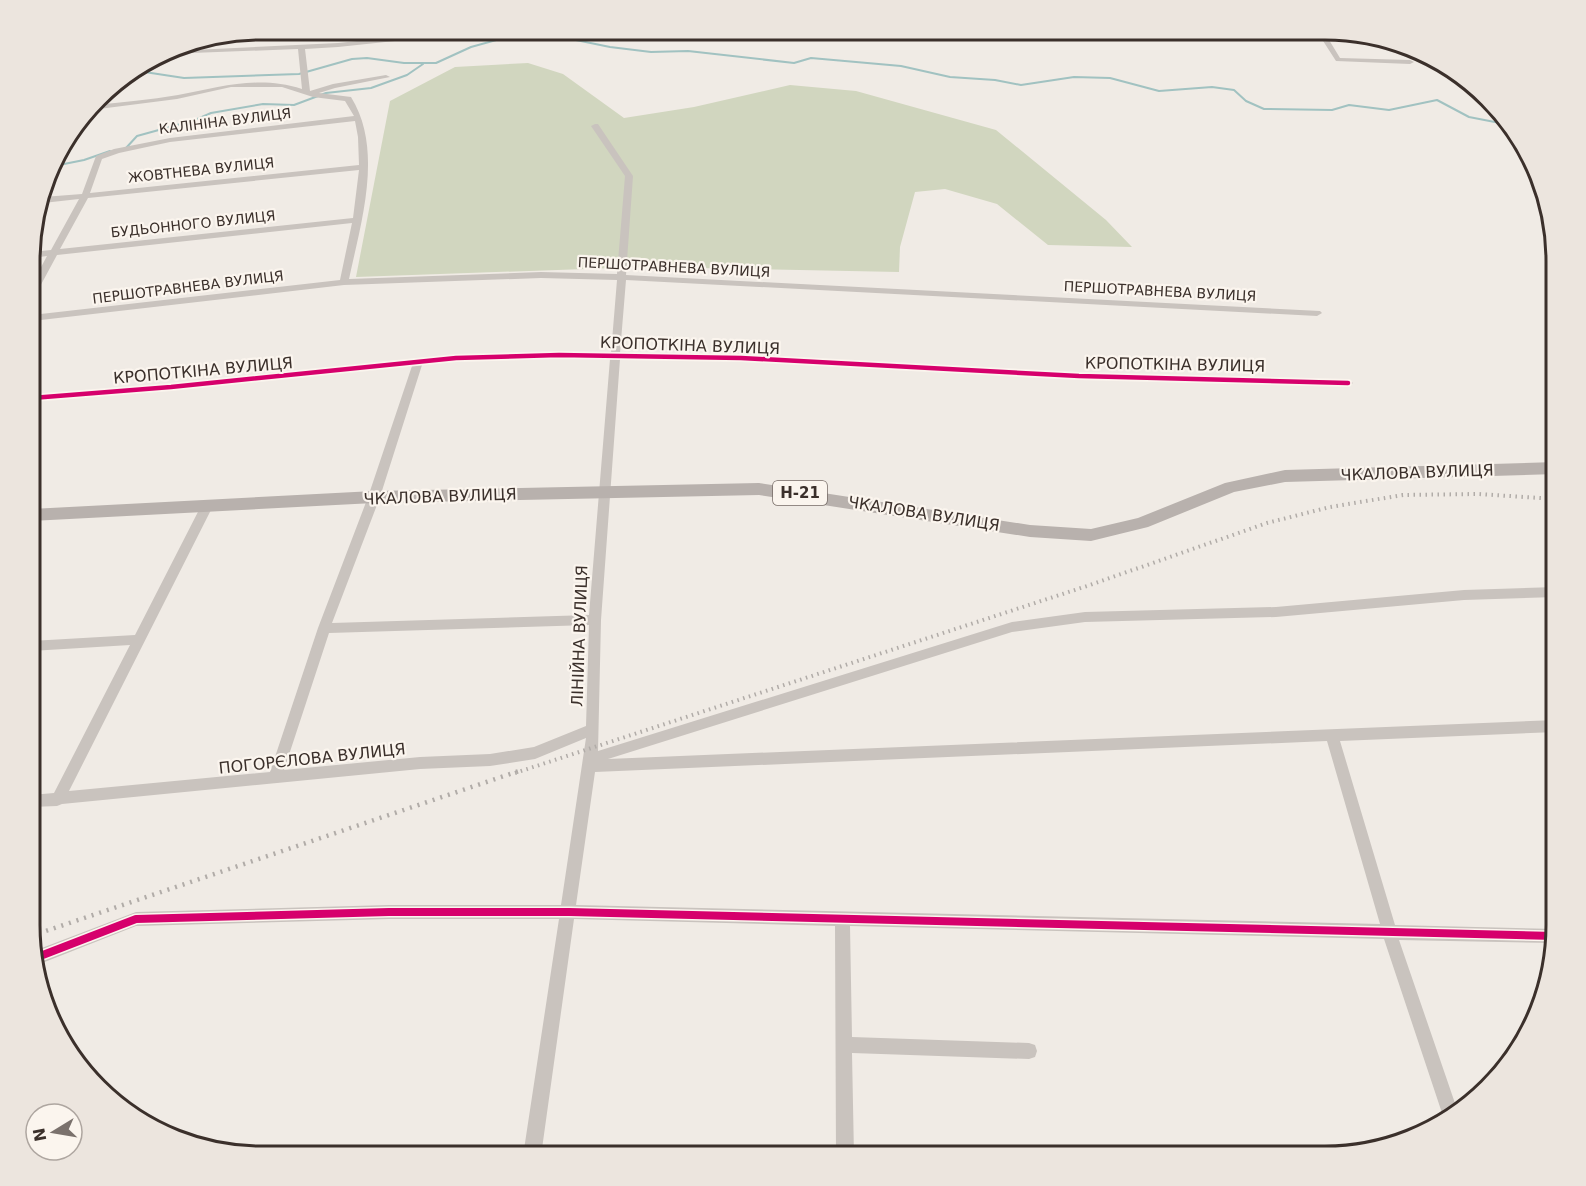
<svg xmlns="http://www.w3.org/2000/svg" width="1586" height="1186" font-family="'DejaVu Sans',sans-serif">
<style>
.green{fill:#d1d6bf}
.lines{fill:none;stroke-linecap:round;stroke-linejoin:round}
.stream{stroke:#a1c2c1;stroke-width:2}
.minor{fill:#c9c3be;fill-rule:evenodd}
.primary{fill:#b8b1ad;fill-rule:evenodd}
.rail-far1{stroke:#b1aca8;stroke-width:4;stroke-dasharray:1.5 4.5;stroke-linecap:butt}
.rail{stroke:#b1aca8;stroke-width:4.5;stroke-dasharray:2 6;stroke-linecap:butt}
.cycleway-far1-casing{stroke:#fbf5ee;stroke-width:8}
.cycleway-casing{stroke:#fbf5ee;stroke-width:11}
.cycleway-far1{stroke:#d6006c;stroke-width:4.5}
.cycleway{stroke:#d6006c;stroke-width:8}
.labels{text-anchor:middle;stroke-width:4.5;stroke-linejoin:round;paint-order:stroke}
.far-street-label{font-size:14px;fill:#3b302b;stroke:#fbf5ee}
.shield{fill:#fbf5ee;stroke:#756b66;stroke-width:1.5}
.shield-label{font-size:15px;font-weight:bold;fill:#3b302b}
.street-label{font-size:16px;fill:#3b302b;stroke:#fbf5ee}
.rim{fill:none;stroke:#3b302b;stroke-width:3}
</style>
<rect width="100%" height="100%" fill="#f0ebe5"/>
<polygon class="green" points="528,63 563,74 624,118 694,107 790,85 856,91 996,130 1106,220 1132,247 1048,245 997,204 945,189 915,192 900,247 899,272 642,267 356,277 390,101 455,67"/>
<g class="lines">
<g class="stream">
<polyline points="138,71 184,78 299,74 352,59 367,58 404,63 436,63 471,47 518,34 537,32 610,47 651,52 688,51 794,63 811,58 901,66 950,77 995,80 1021,85 1074,77 1110,78 1159,91 1212,87 1234,90 1246,101 1264,109 1332,110 1349,105 1389,110 1437,100 1469,117 1505,124"/>
<polyline points="126,148 137,136 195,120 211,113 263,104 294,105 326,93 371,88 407,75 423,64"/>
<polyline points="54,166 84,160 110,151"/>
</g>
<g class="minor">
<path d="M 460,30 L 483,30 L 480,32 L 338,47 L 305,49 L 310,91 L 333,84 L 386,75 L 390,77 L 335,88 L 319,93 L 351,97 C 384,150 361,222 349,279 L 541,272 L 617,274 L 625,176 L 591,126 L 595,124 L 598,124 L 633,176 L 626,275 L 1320,311 L 1322,313 L 1317,316 L 626,280 L 620,353 L 741,355 L 1079,373 L 1348,380 L 1353,383 L 1348,386 L 1079,379 L 741,361 L 620,359 L 601,620 L 598,751 L 1012,622 L 1085,612 L 1276,607 L 1464,590 L 1556,587 L 1556,597 L 1464,600 L 1276,617 L 1085,622 L 1012,632 L 608,759 L 1556,720 L 1556,732 L 1340,741 L 1395,925 L 1555,929 L 1555,943 L 1399,940 L 1457,1109 L 1444,1119 L 1384,939 L 850,926 L 852,1037 L 1029,1043 L 1035,1045 L 1037,1051 L 1035,1057 L 1029,1059 L 852,1053 L 854,1156 L 836,1156 L 835,926 L 574,919 L 541,1156 L 523,1156 L 559,919 L 389,919 L 136,926 L 37,965 L 34,951 L 136,912 L 389,905 L 561,905 L 586,738 L 535,759 L 490,766 L 420,769 L 62,804 L 57,806 L 31,807 L 31,795 L 54,793 L 130,645 L 31,651 L 31,641 L 135,635 L 202,504 L 208,500 L 214,504 L 69,791 L 270,772 L 318,628 L 368,497 L 412,366 L 171,390 L 32,401 L 32,395 L 171,384 L 456,355 L 559,352 L 611,353 L 617,280 L 541,278 L 344,285 L 32,321 L 32,315 L 340,280 L 352,223 L 57,255 L 37,292 L 32,295 L 32,284 L 47,256 L 32,258 L 32,252 L 51,250 L 79,199 L 43,203 L 43,197 L 82,194 L 96,156 L 114,149 L 170,138 L 354,116 L 345,101 L 313,97 L 282,87 L 231,87 L 177,99 L 91,110 L 94,105 C 122,102 150,100 178,95 C 221,87 258,75 302,89 L 298,49 L 166,54 L 172,51 L 338,43 ZM 355,121 L 358,137 L 359,165 L 90,193 L 102,159 L 119,153 L 170,142 ZM 359,170 L 353,218 L 60,249 L 88,198 ZM 559,358 L 610,359 L 589,615 L 332,623 L 380,497 L 422,365 L 456,361 ZM 589,625 L 586,726 L 534,747 L 490,754 L 420,757 L 284,770 L 329,633 ZM 1327,741 L 1380,924 L 576,905 L 595,772 Z"/>
<polygon points="964,30 1009,30 952,35 949,33"/>
<polygon points="1316,30 1323,30 1340,58 1410,60 1414,62 1410,64 1336,61"/>
<polygon points="60,147 69,147 73,149 59,152"/>
</g>
<polygon class="primary" points="1556,462 1556,474 1285,482 1234,492 1148,527 1091,541 1030,537 759,495 374,503 31,521 31,509 374,491 759,483 1030,525 1091,529 1138,518 1225,483 1285,470"/>
<polyline class="rail-far1" points="515,773 1087,586 1267,523 1330,507 1403,495 1478,494 1556,499"/>
<polyline class="rail" points="31,936 519,771"/>
<g class="cycleway-far1-casing">
<polyline id="cycleway-far1" points="32,398 171,387 456,358 559,355 741,358 1079,376 1348,383"/>
</g>
<g class="cycleway-casing">
<polyline id="cycleway" points="35,958 136,919 389,912 569,912 1555,936"/>
</g>
<use href="#cycleway-far1" class="cycleway-far1"/>
<use href="#cycleway" class="cycleway"/>
</g>
<g class="labels">
<g class="far-street-label">
<text transform="translate(225 121) rotate(-7)" y="5">КАЛІНІНА ВУЛИЦЯ</text>
<text transform="translate(201 170) rotate(-6)" y="5">ЖОВТНЕВА ВУЛИЦЯ</text>
<text transform="translate(193 224) rotate(-6)" y="5">БУДЬОННОГО ВУЛИЦЯ</text>
<text transform="translate(674 267) rotate(3)" y="5">ПЕРШОТРАВНЕВА ВУЛИЦЯ</text>
<text transform="translate(188 287) rotate(-7)" y="5">ПЕРШОТРАВНЕВА ВУЛИЦЯ</text>
<text transform="translate(1160 291) rotate(3)" y="5">ПЕРШОТРАВНЕВА ВУЛИЦЯ</text>
</g>
<rect class="shield" x="773" y="481" width="54" height="24" rx="4.5"/>
<g class="shield-label">
<text x="800" y="498">Н-21</text>
</g>
<g class="street-label">
<text transform="translate(690 345) rotate(2)" y="6">КРОПОТКІНА ВУЛИЦЯ</text>
<text transform="translate(1175 364) rotate(1)" y="6">КРОПОТКІНА ВУЛИЦЯ</text>
<text transform="translate(203 370) rotate(-5)" y="6">КРОПОТКІНА ВУЛИЦЯ</text>
<text transform="translate(1417 472) rotate(-2)" y="6">ЧКАЛОВА ВУЛИЦЯ</text>
<text transform="translate(440 496) rotate(-2)" y="6">ЧКАЛОВА ВУЛИЦЯ</text>
<text transform="translate(924 513) rotate(9)" y="6">ЧКАЛОВА ВУЛИЦЯ</text>
<text transform="translate(579 636) rotate(-88)" y="6">ЛІНІЙНА ВУЛИЦЯ</text>
<text transform="translate(312 758) rotate(-6)" y="6">ПОГОРЄЛОВА ВУЛИЦЯ</text>
</g>
</g>
<path d="M0 0H1586V1186H0ZM261 40H1325A221 221 0 0 1 1546 261V925A221 221 0 0 1 1325 1146H261A221 221 0 0 1 40 925V261A221 221 0 0 1 261 40Z" fill="#ece5de" fill-rule="evenodd"/>
<path class="rim" d="M261 40H1325A221 221 0 0 1 1546 261V925A221 221 0 0 1 1325 1146H261A221 221 0 0 1 40 925V261A221 221 0 0 1 261 40Z"/>
<g transform="translate(54 1132) rotate(259)"><circle r="28" fill="#fbf5ee" stroke="#aea6a0" stroke-width="1.5"/>
<path d="M0-4.5L10 22L0 15L-10 22Z" fill="#7a716c"/>
<text y="-9" font-size="16" font-weight="bold" text-anchor="middle" fill="#3b302b">N</text>
</g>
</svg>
